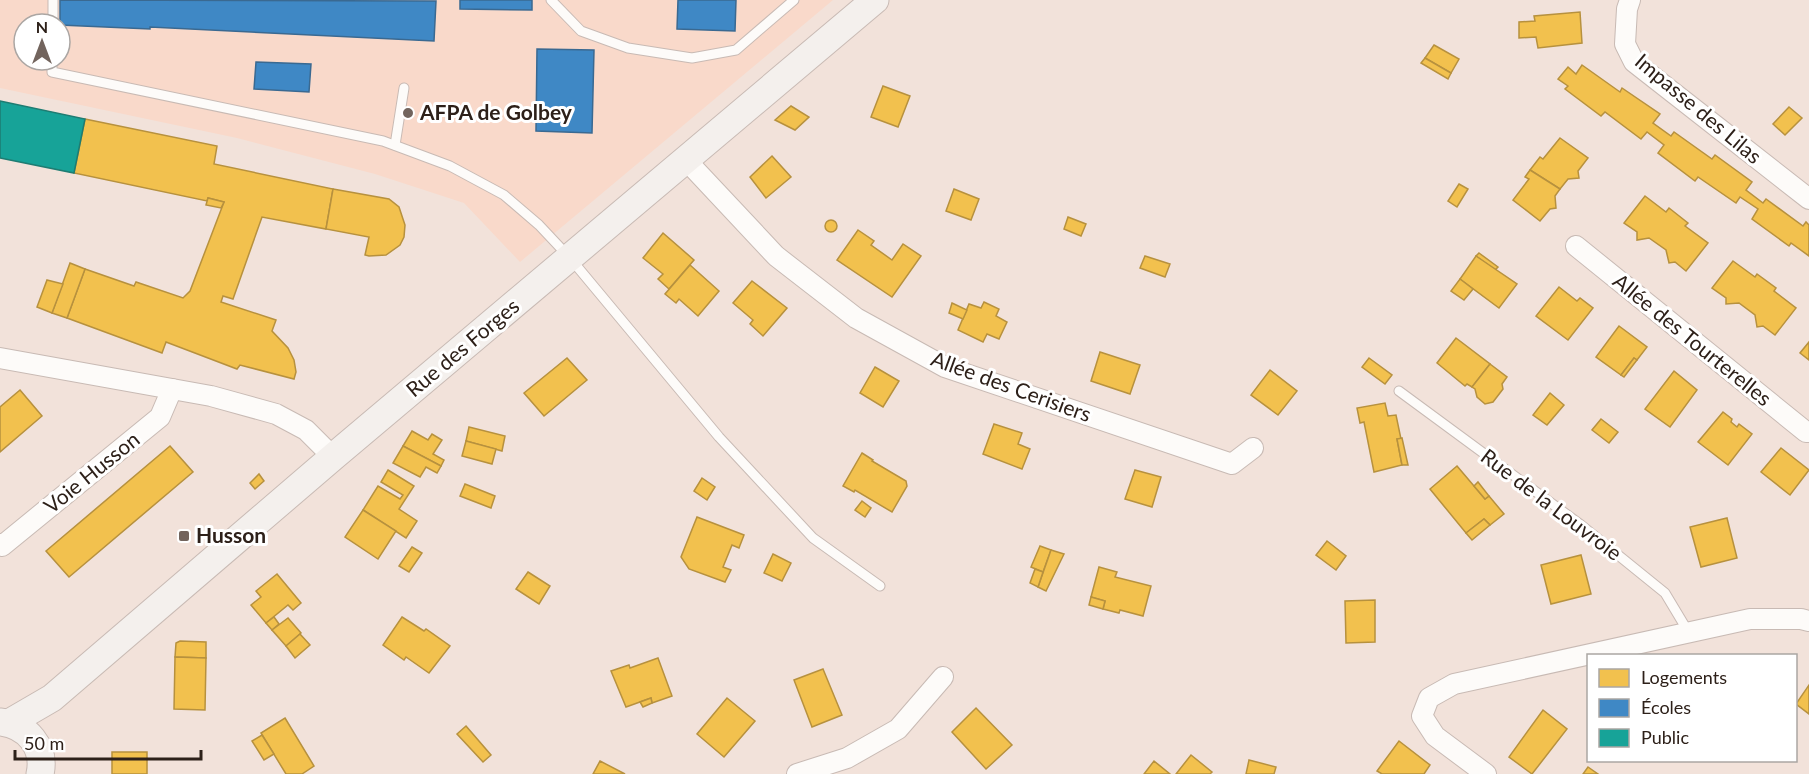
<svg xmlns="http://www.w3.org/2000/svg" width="1809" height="774" font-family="Lato,sans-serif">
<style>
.built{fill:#f9d9ca;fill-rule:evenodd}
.homes{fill:#f2c14e;stroke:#b7913e;stroke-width:1.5}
.schools{fill:#3f88c5;stroke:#3a6991;stroke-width:1.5}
.public{fill:#17a398;stroke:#1e7c72;stroke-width:1.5}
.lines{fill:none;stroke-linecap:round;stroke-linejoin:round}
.lane-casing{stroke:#c8bab4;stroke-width:11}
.street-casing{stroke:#c8bab4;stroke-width:22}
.secondary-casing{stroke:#c8bab4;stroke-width:29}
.lane{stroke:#fdfbf9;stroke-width:9}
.street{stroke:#fdfbf9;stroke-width:20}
.secondary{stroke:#f4f0ed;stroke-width:27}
.poi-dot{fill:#72645d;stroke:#fff;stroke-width:2}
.labels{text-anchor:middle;stroke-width:6;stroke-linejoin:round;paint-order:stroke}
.street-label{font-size:21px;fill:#2d2019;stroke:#fff}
.poi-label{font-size:21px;font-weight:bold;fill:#2d2019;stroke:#fff;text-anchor:start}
</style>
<rect width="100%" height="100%" fill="#f2e2da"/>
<path class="built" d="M 0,0 L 833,0 L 520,262 L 464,203 L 375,174 L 237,138 L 0,88 ZM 24,24 L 60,24 L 60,60 L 24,60 Z"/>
<g class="homes">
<polygon points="1580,12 1582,43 1538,48 1536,37 1519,38 1519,22 1535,21 1534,16"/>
<polygon points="1434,45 1459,59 1451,73 1425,58"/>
<polygon points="1425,58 1451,73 1448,79 1421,63"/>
<polygon points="1582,65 1620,92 1622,88 1660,114 1653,123 1671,136 1674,132 1712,159 1715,155 1752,182 1746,190 1763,203 1766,199 1803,226 1806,222 1809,225 1809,256 1791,243 1789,246 1752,219 1758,209 1740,197 1736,203 1698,177 1695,181 1658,153 1664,145 1647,132 1641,139 1605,112 1601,116 1565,89 1568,86 1558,79 1568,67 1576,74"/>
<polygon points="883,86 910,96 898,127 871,117"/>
<polygon points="791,106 809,117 795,130 775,120"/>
<polygon points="1789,107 1802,118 1785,135 1773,124"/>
<polygon points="85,119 217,146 214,164 333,189 326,229 262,217 233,299 223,296 221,302 276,320 272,331 288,348 294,360 296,372 294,379 240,365 237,369 166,342 162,353 67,318 85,269 134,286 136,282 183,298 190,291 224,202 208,198 207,201 74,173"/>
<polygon points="1560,138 1588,158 1578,171 1579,178 1568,179 1560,189 1530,170 1540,157 1543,159"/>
<polygon points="772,156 791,177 766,198 750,177"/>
<polygon points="1530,170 1560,189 1555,196 1556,208 1550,209 1540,221 1513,200 1529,179 1525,177"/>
<polygon points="1459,184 1468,189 1457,207 1448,201"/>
<polygon points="333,189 389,199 399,207 405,225 404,237 400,245 386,255 369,256 365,255 369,237 326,229"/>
<polygon points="954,189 979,199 971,220 946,211"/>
<polygon points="1645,196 1666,212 1669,208 1688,223 1685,226 1708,243 1686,271 1675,262 1669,263 1666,250 1649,238 1637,240 1637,232 1624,223"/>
<polygon points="208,198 224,202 221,208 206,205"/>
<polygon points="1068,217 1086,224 1081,236 1064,229"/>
<circle cx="831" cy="226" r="6"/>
<polygon points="858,230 874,241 871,245 892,260 903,244 921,256 892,297 837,260"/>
<polygon points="663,233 694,260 669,289 658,279 663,274 643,258"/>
<polygon points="1479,253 1498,267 1495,270 1476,256"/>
<polygon points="1145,256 1170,264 1165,277 1140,268"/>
<polygon points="1476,256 1517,284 1499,308 1460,279"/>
<polygon points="1733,261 1755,277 1757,274 1776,288 1774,291 1796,308 1775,335 1763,326 1757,327 1755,315 1739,303 1726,304 1726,298 1712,288"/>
<polygon points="70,263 85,269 67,318 52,313"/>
<polygon points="690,265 719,291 698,316 679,299 676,303 665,294"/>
<polygon points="1460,279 1473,289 1464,300 1451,291"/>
<polygon points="47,280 63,284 52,313 37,307"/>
<polygon points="752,281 787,308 763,336 750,324 753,320 733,303"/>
<polygon points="1559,287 1577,301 1580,298 1593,308 1568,340 1536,316"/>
<polygon points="984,302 999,309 996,316 1007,322 999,339 987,334 983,342 958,330 969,304 981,308"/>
<polygon points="952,303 967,310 963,319 949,313"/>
<polygon points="1619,326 1647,347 1637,360 1634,358 1621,375 1596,357"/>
<polygon points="1456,338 1490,364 1472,387 1467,384 1465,386 1437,363"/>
<polygon points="1809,342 1809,360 1800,353"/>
<polygon points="1100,352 1140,365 1130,394 1091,381"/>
<polygon points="567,358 587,380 544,416 524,393"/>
<polygon points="1369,358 1392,375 1385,384 1362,367"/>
<polygon points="1634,358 1637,360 1624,377 1621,375"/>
<polygon points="1490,364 1507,377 1502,384 1503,389 1493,402 1485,404 1477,397 1475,389 1472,387"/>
<polygon points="875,367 899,381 883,407 860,393"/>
<polygon points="1270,370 1297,391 1278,415 1251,395"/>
<polygon points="1674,371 1697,390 1670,427 1645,409"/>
<polygon points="20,390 42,416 0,452 0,407"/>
<polygon points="1550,393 1564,405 1547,425 1533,415"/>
<polygon points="1385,403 1388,416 1396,415 1401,439 1397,439 1402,465 1374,472 1364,422 1360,423 1357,408"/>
<polygon points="1723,412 1732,419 1731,422 1737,427 1739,424 1752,434 1728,465 1698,442"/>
<polygon points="1601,419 1618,432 1609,443 1592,430"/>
<polygon points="994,424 1022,433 1018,444 1030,449 1022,469 983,454"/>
<polygon points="469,427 505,436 502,451 466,441"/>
<polygon points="412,431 428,440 432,434 442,440 433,454 444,460 441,466 403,446"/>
<polygon points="1402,438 1408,465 1402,465 1397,439"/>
<polygon points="466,441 496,449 492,464 462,456"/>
<polygon points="170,446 193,472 69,577 46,551"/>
<polygon points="403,446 441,466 437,473 426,467 420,477 393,463"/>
<polygon points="1781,448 1809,470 1790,495 1761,472"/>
<polygon points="862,453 873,460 872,461 906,481 907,486 892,512 855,490 854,492 843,486"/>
<polygon points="1457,466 1485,499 1489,496 1504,514 1490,525 1484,519 1466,533 1430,489"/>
<polygon points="388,470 414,486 399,509 417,521 406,538 363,510 378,486 400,499 403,495 381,482"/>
<polygon points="1135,470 1161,477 1152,507 1125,499"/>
<polygon points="259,474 264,481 255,489 250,483"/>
<polygon points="702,478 715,487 707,500 694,491"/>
<polygon points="1478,482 1489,496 1485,499 1474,486"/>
<polygon points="465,484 495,496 491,508 460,496"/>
<polygon points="862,501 871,508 865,517 855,510"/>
<polygon points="363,510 396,531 378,559 345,537"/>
<polygon points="697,517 744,535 739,548 732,545 723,567 731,570 725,582 689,569 681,557"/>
<polygon points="1727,518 1737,558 1701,567 1690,527"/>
<polygon points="1484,519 1490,525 1472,540 1466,533"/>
<polygon points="1327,541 1346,556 1336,570 1316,555"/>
<polygon points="1040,546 1051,550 1043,572 1031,567"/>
<polygon points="412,547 422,553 409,572 399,566"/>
<polygon points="1051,550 1064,554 1046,591 1038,587"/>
<polygon points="773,554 791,563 782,581 764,573"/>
<polygon points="1581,555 1591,594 1551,604 1541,565"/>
<polygon points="1099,567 1117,572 1115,577 1151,586 1143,616 1120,610 1119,613 1103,609 1105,601 1091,597"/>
<polygon points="1035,569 1043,572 1038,587 1030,583"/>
<polygon points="528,572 550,586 539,604 516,589"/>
<polygon points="277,574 301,603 293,610 288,605 266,623 251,605 261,597 256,591"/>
<polygon points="1091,597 1105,601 1103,609 1089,605"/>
<polygon points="1375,600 1375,642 1346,643 1345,601"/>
<polygon points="274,617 279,624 272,630 266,623"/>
<polygon points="402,617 424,631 426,629 450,646 429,673 406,657 404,660 383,645"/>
<polygon points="288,618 301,633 286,646 272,630"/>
<polygon points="300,634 310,645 295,658 286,646"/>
<polygon points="180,641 206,642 206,658 175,657 176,643"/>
<polygon points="175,657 206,658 205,710 174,709"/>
<polygon points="658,658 672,696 652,703 651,698 626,707 611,671 629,665 630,668"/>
<polygon points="823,669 842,715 812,727 794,680"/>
<polygon points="1809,685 1809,714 1796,704"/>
<polygon points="651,698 652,703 643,707 640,702"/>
<polygon points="727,698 755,721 724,757 697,734"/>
<polygon points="976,708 1012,745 986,769 952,732"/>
<polygon points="1543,710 1567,729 1532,774 1509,757"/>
<polygon points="285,718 314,766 302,774 286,774 261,733"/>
<polygon points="466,726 491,755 483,762 457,734"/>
<polygon points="262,735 274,754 264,760 252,741"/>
<polygon points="1399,741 1430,765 1424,774 1382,774 1377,771"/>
<rect x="112" y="752" width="35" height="22"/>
<polygon points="1191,755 1212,772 1210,774 1176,774"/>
<polygon points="1249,760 1276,767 1274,774 1246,774"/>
<polygon points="600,761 625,774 593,774"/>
<polygon points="1154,761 1170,774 1144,774"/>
<polygon points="1588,767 1598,774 1583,774"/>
</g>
<g class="schools">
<polygon points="60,0 436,1 434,41 150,27 150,29 60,25"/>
<polygon points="460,0 532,0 532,10 460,9"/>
<polygon points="678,0 736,0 735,31 677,29"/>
<polygon points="537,49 594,50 592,133 536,131"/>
<polygon points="256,62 311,64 309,92 254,89"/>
</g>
<polygon class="public" points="0,101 85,119 74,173 0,158"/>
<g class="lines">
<g class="lane-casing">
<g id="lane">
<polyline points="551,0 581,31 628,48 692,58 736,50 794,0"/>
<polyline points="53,24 53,0"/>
<polyline points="52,60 52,72 383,141 450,166 504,195 539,225 570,258 719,437 813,538 880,586"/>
<polyline points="395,145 404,88"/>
<polyline points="1399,391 1581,525 1665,593 1689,633"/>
</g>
</g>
<g class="street-casing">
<g id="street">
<polyline points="1630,0 1627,9 1625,44 1634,62 1809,199"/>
<polyline points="686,160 776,256 856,318 945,367 1232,464 1253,448"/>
<polyline points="1576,246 1806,432 1809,432"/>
<polyline points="0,358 211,396 276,414 306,430 333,457"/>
<polyline points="0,544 2,546 160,417 172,389"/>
<polyline points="797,774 847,758 898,729 943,677"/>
<polyline points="1486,774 1435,736 1422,716 1429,698 1454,684 1750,619 1801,619 1809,621"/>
</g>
</g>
<g class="secondary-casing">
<g id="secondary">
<path d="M 0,722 C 27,725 46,747 40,774"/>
<polyline points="9,723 52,698 333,457 875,0"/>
</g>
</g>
<use href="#lane" class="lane"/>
<use href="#street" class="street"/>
<use href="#secondary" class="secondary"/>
</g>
<g class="poi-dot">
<circle cx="408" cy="113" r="6"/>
<rect x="178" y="530" width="12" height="12" rx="3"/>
</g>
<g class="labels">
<g class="street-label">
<text transform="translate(1698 109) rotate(40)" y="7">Impasse des Lilas</text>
<text transform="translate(1692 340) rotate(39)" y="7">Allée des Tourterelles</text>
<text transform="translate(463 348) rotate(-40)" y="7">Rue des Forges</text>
<text transform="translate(1011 387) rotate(20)" y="7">Allée des Cerisiers</text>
<text transform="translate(92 473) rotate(-39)" y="7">Voie Husson</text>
<text transform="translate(1551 505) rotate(37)" y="7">Rue de la Louvroie</text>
</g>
<g class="poi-label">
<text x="420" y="120">AFPA de Golbey</text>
<text x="196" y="543">Husson</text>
</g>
</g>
<rect x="1587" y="654" width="210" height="108" fill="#ffffff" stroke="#aba6a3" stroke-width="1.5"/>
<rect x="1599" y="669" width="30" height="18" fill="#f2c14e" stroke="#aba6a3" stroke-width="1.5"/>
<text x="1641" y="684" font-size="18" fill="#2d2019">Logements</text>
<rect x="1599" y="699" width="30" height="18" fill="#3f88c5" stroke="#aba6a3" stroke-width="1.5"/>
<text x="1641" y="714" font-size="18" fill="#2d2019">Écoles</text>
<rect x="1599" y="729" width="30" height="18" fill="#17a398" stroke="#aba6a3" stroke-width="1.5"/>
<text x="1641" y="744" font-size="18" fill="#2d2019">Public</text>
<g transform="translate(42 42)"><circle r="28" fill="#ffffff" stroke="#aba6a3" stroke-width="1.5"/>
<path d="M0-4.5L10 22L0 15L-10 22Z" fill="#72645d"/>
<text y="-9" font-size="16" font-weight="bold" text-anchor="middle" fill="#2d2019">N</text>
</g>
<path d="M15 750v9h186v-9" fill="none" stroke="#2d2019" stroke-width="3"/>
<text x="24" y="750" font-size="18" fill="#2d2019" stroke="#ffffff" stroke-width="4.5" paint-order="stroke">50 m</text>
</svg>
